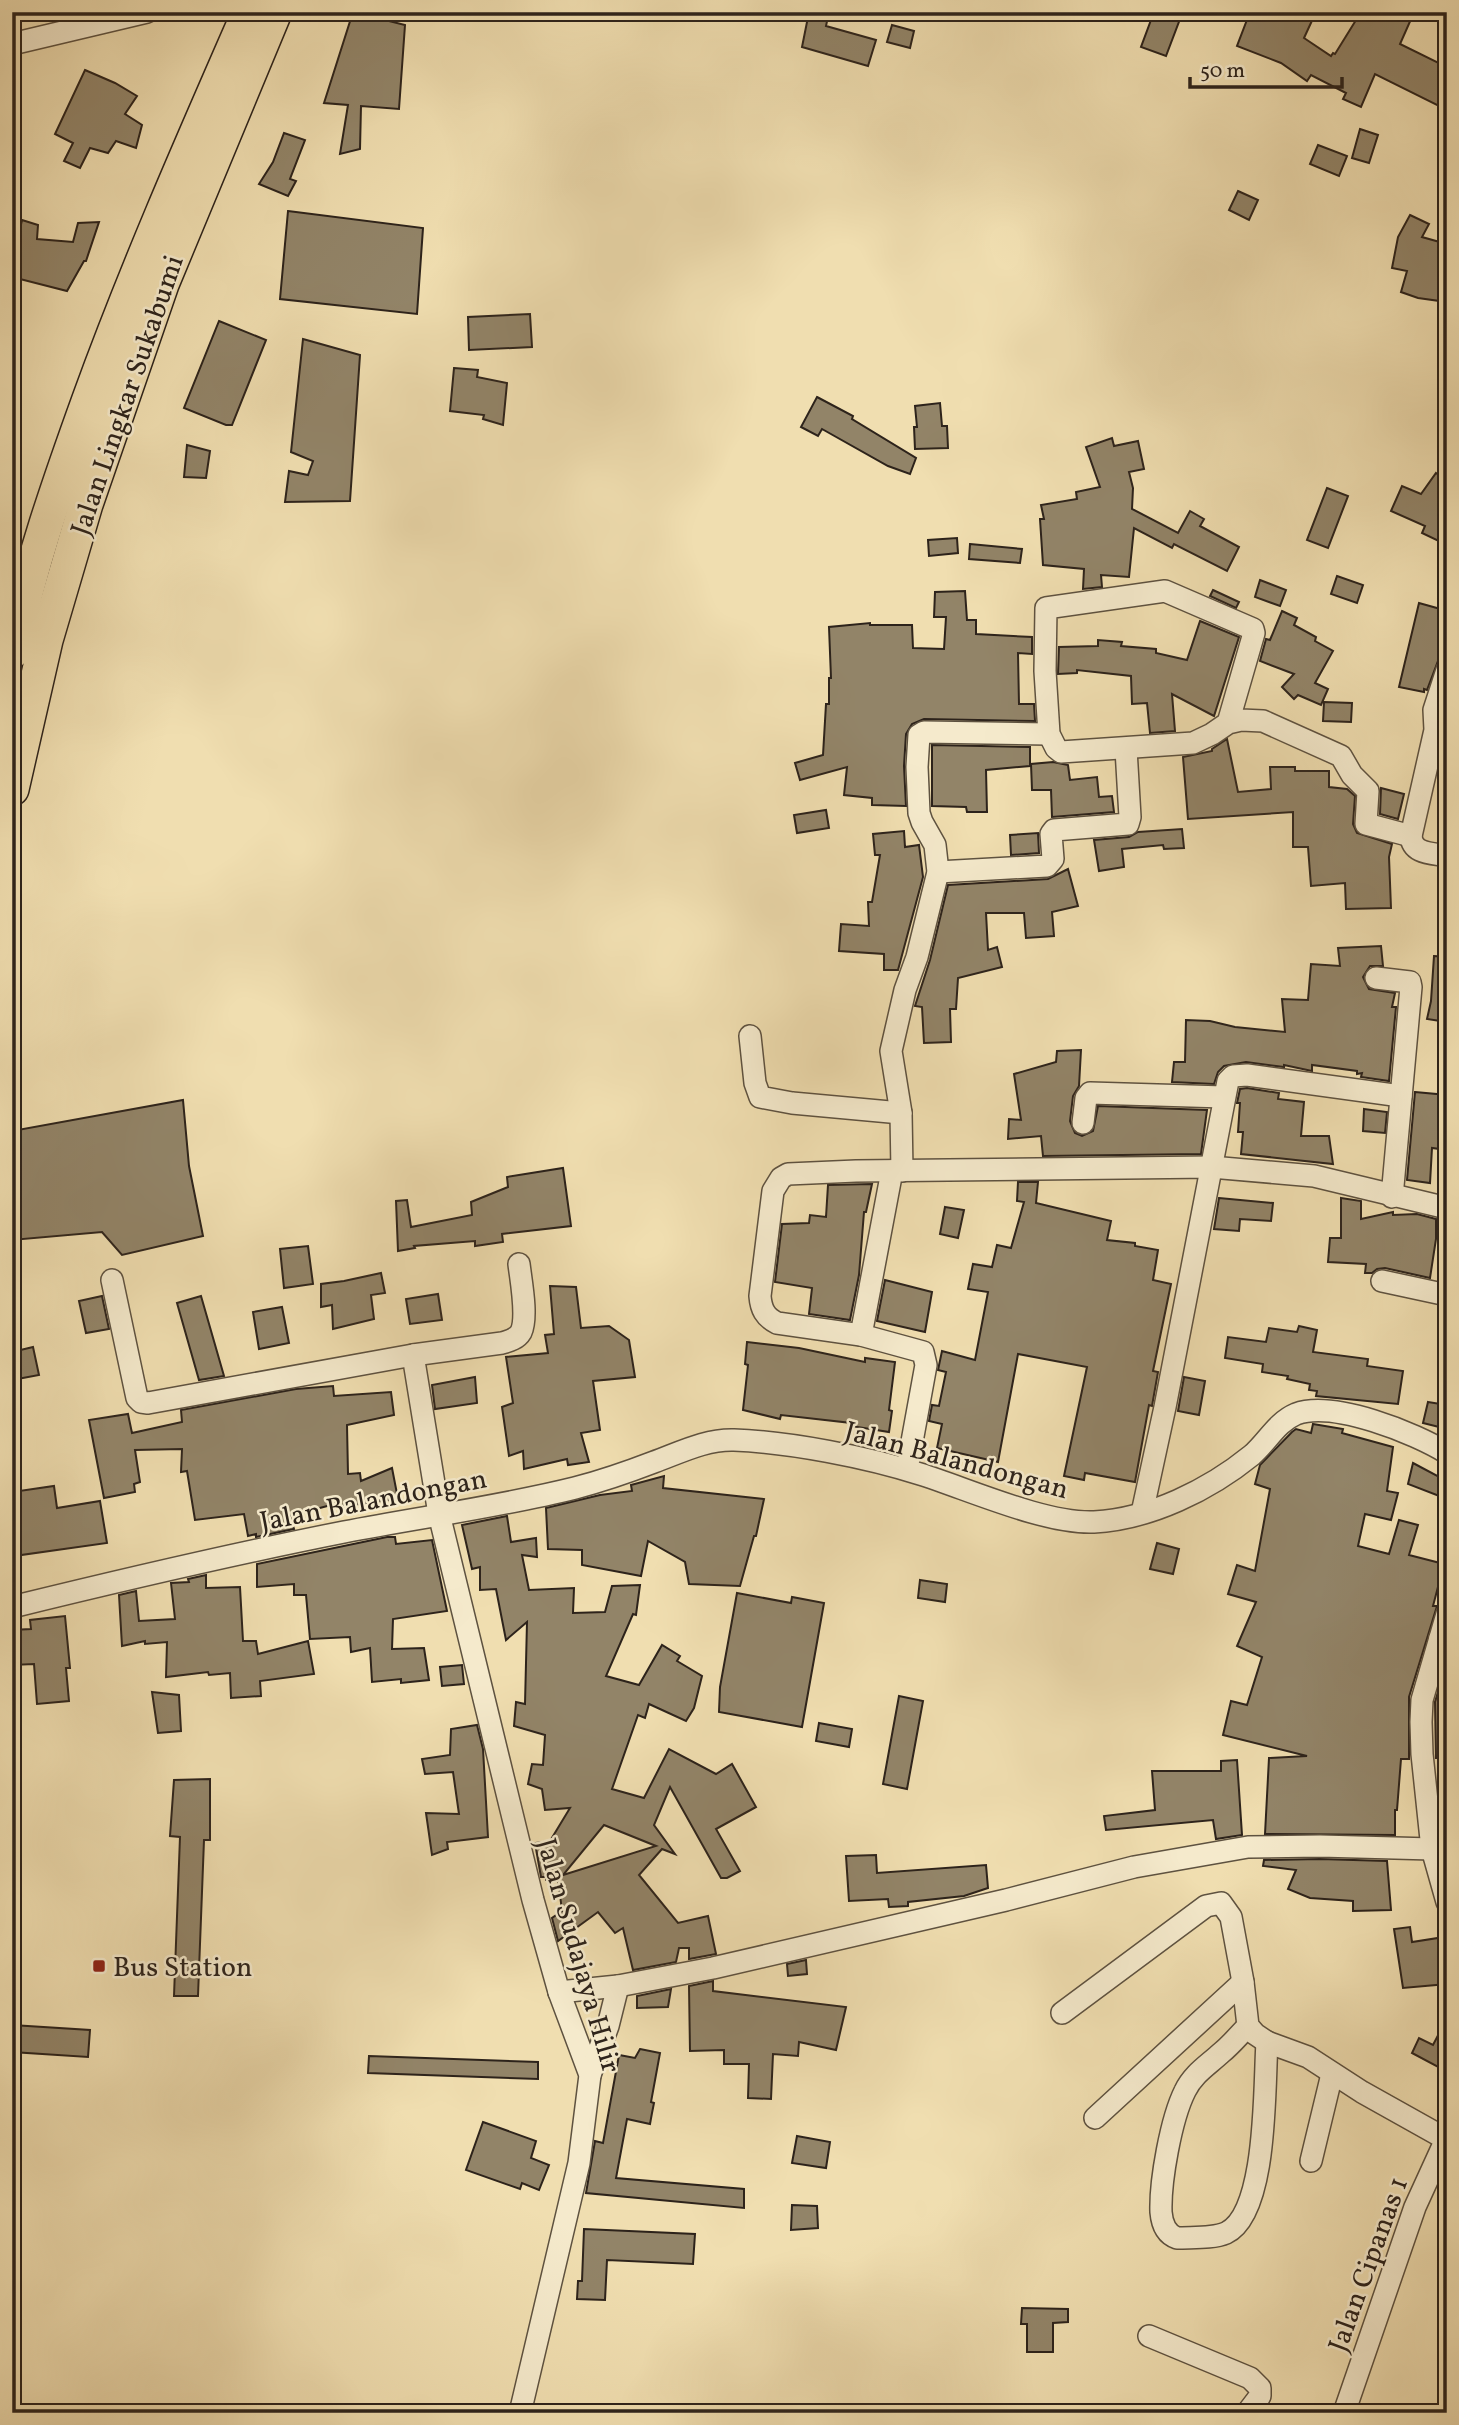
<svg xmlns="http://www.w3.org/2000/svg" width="1459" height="2425" font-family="Vollkorn,serif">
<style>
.building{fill:#928468;stroke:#2d231b;stroke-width:2;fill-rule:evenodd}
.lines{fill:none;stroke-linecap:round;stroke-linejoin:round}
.street-casing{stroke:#5e5240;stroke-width:24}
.primary-casing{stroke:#2d231b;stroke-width:36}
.street{stroke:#f5eacc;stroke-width:21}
.primary{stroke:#f0deb0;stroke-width:33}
.poi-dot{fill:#8f2418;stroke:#f5eacc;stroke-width:2.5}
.labels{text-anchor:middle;stroke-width:5;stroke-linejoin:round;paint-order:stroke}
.street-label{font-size:28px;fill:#2d231b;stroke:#f5eacc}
.poi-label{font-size:28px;fill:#2d231b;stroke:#f5eacc;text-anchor:start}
</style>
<rect width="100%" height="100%" fill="#f0deb0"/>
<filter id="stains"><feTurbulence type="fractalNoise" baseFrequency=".00286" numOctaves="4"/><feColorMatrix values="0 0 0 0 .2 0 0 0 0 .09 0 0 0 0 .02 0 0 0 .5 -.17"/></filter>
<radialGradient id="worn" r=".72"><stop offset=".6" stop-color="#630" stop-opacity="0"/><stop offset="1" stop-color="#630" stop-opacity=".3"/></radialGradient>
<g class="building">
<polygon points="353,12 405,25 399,109 361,106 360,149 340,154 348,105 324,103"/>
<polygon points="809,12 829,12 826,26 876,40 868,66 802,47"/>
<polygon points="1154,12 1162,12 1180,19 1166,56 1141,47"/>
<polygon points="1250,12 1316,12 1304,38 1331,56 1333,53 1335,54 1361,12 1401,12 1412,17 1400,44 1447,67 1447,110 1375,74 1361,107 1343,99 1346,93 1311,75 1307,81 1281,63 1237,46"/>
<polygon points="892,25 914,31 910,48 887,42"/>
<polygon points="85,70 115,83 137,96 125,114 142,125 136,148 116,141 108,153 90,148 80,168 64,161 73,143 55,134"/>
<polygon points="1360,129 1378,135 1369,163 1352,158"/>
<polygon points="284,133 305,140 290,179 296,181 288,196 259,184 273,162"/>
<polygon points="1318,145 1347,156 1339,176 1310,164"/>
<polygon points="1238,191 1258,200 1249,220 1229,210"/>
<polygon points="288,211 423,228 417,314 280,299"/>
<polygon points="1410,215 1429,224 1422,237 1447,244 1447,302 1418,298 1401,292 1407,271 1392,268 1398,237"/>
<polygon points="22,220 38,225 37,239 73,242 78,223 99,222 86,261 84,261 67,291 12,277 12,251 15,251"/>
<polygon points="530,314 532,347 469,350 468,317"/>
<polygon points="219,321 266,340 232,425 226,425 184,408"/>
<polygon points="303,339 360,355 350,501 285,502 289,471 308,475 313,461 291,452"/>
<polygon points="454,368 478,370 477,377 507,383 503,425 483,419 484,415 450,411"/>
<polygon points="817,397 853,416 852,419 916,458 910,474 888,466 822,429 818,436 801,427"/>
<polygon points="940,403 942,426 947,426 948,448 915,449 914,427 917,427 915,406"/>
<polygon points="1112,438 1114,446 1138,441 1144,469 1129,472 1133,488 1132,509 1178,533 1190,511 1204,519 1200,526 1239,547 1227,571 1174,544 1172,548 1134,528 1129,577 1101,575 1102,587 1083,589 1084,569 1043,565 1040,519 1044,519 1041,505 1077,499 1076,492 1100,487 1086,447"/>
<polygon points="187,445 210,451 206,478 184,477"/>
<polygon points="1436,473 1447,481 1447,545 1422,533 1425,526 1391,511 1402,486 1421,494"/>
<polygon points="1327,488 1348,496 1328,548 1307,540"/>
<polygon points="957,538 958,553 929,556 928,540"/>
<polygon points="970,544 1022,549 1020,563 969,559"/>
<polygon points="1337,576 1363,585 1357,603 1331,594"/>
<polygon points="1260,580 1286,590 1280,606 1255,597"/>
<polygon points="1213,590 1239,602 1236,608 1210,596"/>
<polygon points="965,591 967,620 976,620 976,634 1032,637 1032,654 1018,653 1019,704 1034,704 1035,721 924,719 912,724 906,734 904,766 906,806 872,805 872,798 844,795 847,767 800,780 795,763 823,755 826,704 829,704 829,678 831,678 829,627 870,623 870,625 912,625 913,648 944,649 946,617 934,617 935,592"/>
<polygon points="1419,603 1444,610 1440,624 1447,625 1447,657 1438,661 1427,690 1424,689 1424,692 1399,687"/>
<polygon points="1282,611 1297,618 1294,625 1316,637 1315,641 1333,651 1315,683 1328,689 1321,705 1298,695 1294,699 1282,687 1294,674 1260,661 1266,639 1270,640"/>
<polygon points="1200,621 1239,637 1214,716 1172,694 1175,731 1150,733 1147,703 1132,704 1131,676 1077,670 1077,673 1058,674 1059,647 1098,646 1098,640 1122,642 1121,646 1156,649 1156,653 1187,660"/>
<polygon points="1324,702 1352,703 1351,722 1323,721"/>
<polygon points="1227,739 1238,792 1271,789 1270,767 1295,767 1295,771 1329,771 1329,787 1347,789 1355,796 1353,824 1357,833 1392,844 1389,857 1391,908 1346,909 1345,883 1311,886 1308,847 1293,847 1293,812 1188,819 1183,757 1212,751 1212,749"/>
<polygon points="932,745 1030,747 1030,766 986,770 987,812 967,812 966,807 932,806"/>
<polygon points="1053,762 1068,765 1070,780 1097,777 1099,797 1112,796 1114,812 1052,817 1051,790 1032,790 1031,764"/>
<polygon points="1381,788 1404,794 1398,819 1380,814"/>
<polygon points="826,810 829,828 797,833 794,815"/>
<polygon points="1182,829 1184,848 1164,849 1163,845 1122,849 1124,867 1099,871 1094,840 1129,837 1138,832"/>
<polygon points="904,831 905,847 919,845 923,877 898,970 884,970 884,954 839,951 841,924 869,926 868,902 872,902 880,855 875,855 873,834"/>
<polygon points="1038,833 1039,853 1011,855 1010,835"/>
<polygon points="1068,869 1078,906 1052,912 1054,936 1026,938 1024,913 986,913 988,950 997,947 1002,967 958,978 956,1009 950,1009 951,1042 924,1043 922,1007 915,1006 930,960 948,885 1048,879"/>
<polygon points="1381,946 1383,966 1370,966 1363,977 1369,989 1395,993 1392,1007 1396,1007 1389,1081 1361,1077 1362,1073 1357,1074 1357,1071 1312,1065 1312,1071 1284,1065 1284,1067 1246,1062 1224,1066 1218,1072 1214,1084 1172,1082 1174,1062 1185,1062 1186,1020 1210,1021 1235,1027 1285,1032 1282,999 1308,1000 1311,964 1340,966 1338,948"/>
<polygon points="1434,956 1447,957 1447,1022 1427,1019 1431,1001"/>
<polygon points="1081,1050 1079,1086 1073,1096 1070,1121 1075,1133 1082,1136 1093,1131 1098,1106 1207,1110 1201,1154 1043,1156 1041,1136 1008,1139 1009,1119 1021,1120 1014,1074 1056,1062 1057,1051"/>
<polygon points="1247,1088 1279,1093 1278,1099 1304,1102 1301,1136 1329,1136 1333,1164 1241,1154 1243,1132 1238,1132 1240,1103 1237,1103 1240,1089"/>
<polygon points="1415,1092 1447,1095 1447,1150 1432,1148 1430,1183 1407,1180"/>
<polygon points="183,1100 189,1166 203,1236 122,1255 102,1232 12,1240 12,1131"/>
<polygon points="1364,1109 1387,1112 1385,1133 1363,1131"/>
<polygon points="563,1168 571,1226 502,1234 503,1242 475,1246 475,1241 414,1246 415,1248 398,1251 396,1201 407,1200 411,1227 472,1215 471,1202 508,1187 507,1177"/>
<polygon points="1018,1182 1038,1182 1036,1203 1111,1221 1107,1240 1135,1243 1135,1246 1158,1250 1153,1280 1171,1284 1153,1371 1158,1372 1152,1406 1149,1405 1135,1482 1085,1473 1084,1480 1064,1476 1087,1367 1018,1354 998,1462 937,1448 942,1424 929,1421 932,1405 939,1406 946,1372 938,1370 942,1351 975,1360 988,1292 968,1289 973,1264 992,1267 997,1245 1011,1248 1024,1202 1017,1201"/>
<polygon points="872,1184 866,1212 864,1212 859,1275 850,1320 809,1314 812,1288 775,1282 782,1224 809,1223 810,1215 826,1217 828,1185"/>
<polygon points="1219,1198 1273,1203 1271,1221 1240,1219 1239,1231 1214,1229"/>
<polygon points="1341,1198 1361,1201 1361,1219 1393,1212 1393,1215 1417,1214 1436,1219 1436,1239 1430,1278 1385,1268 1377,1269 1372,1273 1365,1273 1366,1264 1328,1262 1330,1238 1341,1238"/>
<polygon points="945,1207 964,1210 958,1238 940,1234"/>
<polygon points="308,1246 313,1284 284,1288 280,1249"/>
<polygon points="381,1273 385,1293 371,1295 374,1319 333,1329 332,1305 321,1307 321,1284 344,1281"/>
<polygon points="885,1280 932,1292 925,1332 877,1321"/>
<polygon points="550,1286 576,1287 581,1328 609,1326 629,1340 635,1377 593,1381 600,1430 581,1433 589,1462 568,1465 567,1459 524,1469 523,1451 509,1456 502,1407 513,1403 506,1357 548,1353 545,1335 554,1334"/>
<polygon points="438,1294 442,1320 410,1324 406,1299"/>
<polygon points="102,1296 109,1329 86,1333 79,1301"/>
<polygon points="201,1296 224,1376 199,1380 177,1303"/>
<polygon points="282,1307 289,1343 259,1349 253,1312"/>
<polygon points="1299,1326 1317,1330 1313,1352 1368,1359 1367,1366 1403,1371 1398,1404 1316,1396 1317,1391 1309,1390 1310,1384 1287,1379 1288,1376 1262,1372 1263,1364 1225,1358 1228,1337 1266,1342 1269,1328 1297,1332"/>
<polygon points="747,1342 799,1348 865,1362 865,1358 895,1362 889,1410 892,1411 889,1432 851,1426 851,1423 781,1415 780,1419 743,1410 748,1365 745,1364"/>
<polygon points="33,1347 39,1375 12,1380 12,1352"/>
<polygon points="475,1377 477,1403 435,1409 432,1385"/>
<polygon points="1184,1377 1205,1381 1199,1415 1178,1411"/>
<polygon points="333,1386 334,1396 391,1392 394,1415 347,1425 348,1474 360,1473 361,1481 392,1468 398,1499 332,1508 331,1505 290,1516 294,1529 256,1537 256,1534 248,1536 244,1514 195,1520 187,1471 181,1472 182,1449 135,1450 140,1482 134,1484 135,1492 104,1498 89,1420 128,1414 132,1433 182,1422 181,1410 296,1389"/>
<polygon points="1428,1402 1447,1405 1447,1429 1423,1423"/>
<polygon points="1313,1424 1343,1429 1342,1433 1393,1447 1387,1491 1398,1493 1391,1520 1365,1514 1358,1546 1389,1554 1399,1520 1418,1525 1409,1555 1444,1564 1433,1606 1437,1606 1409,1697 1409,1759 1401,1759 1397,1810 1395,1810 1395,1835 1265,1834 1269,1758 1307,1756 1223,1735 1231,1701 1247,1705 1262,1657 1237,1646 1256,1602 1228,1594 1237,1565 1255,1571 1270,1489 1255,1484 1260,1465 1292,1432 1296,1429 1311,1433"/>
<polygon points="1413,1463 1447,1481 1447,1499 1408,1484"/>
<polygon points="664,1476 663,1488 764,1499 756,1536 754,1536 740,1586 689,1584 685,1562 648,1541 641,1576 582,1565 582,1550 548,1549 546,1508 600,1495 632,1491 631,1485"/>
<polygon points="54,1486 57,1508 100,1501 107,1543 21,1555 20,1547 12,1548 12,1492"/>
<path d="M 507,1516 L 511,1542 L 536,1538 L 537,1557 L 522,1555 L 529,1590 L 574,1588 L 573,1613 L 605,1612 L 612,1586 L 640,1585 L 636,1615 L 633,1614 L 606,1676 L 639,1685 L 662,1645 L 680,1656 L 677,1661 L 702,1676 L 694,1708 L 686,1721 L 649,1704 L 645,1718 L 638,1715 L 612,1789 L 644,1798 L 669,1749 L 716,1774 L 732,1764 L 756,1807 L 716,1829 L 740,1871 L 727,1878 L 721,1878 L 670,1787 L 654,1825 L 675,1854 L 662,1849 L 639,1875 L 678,1923 L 708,1916 L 716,1954 L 689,1959 L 689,1948 L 679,1948 L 676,1962 L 633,1970 L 623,1928 L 615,1933 L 598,1912 L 558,1941 L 552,1918 L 562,1911 L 558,1879 L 546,1880 L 546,1877 L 541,1877 L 535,1843 L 550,1841 L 570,1808 L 545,1810 L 542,1789 L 528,1784 L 532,1764 L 543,1765 L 545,1735 L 514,1726 L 516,1702 L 525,1704 L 527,1622 L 506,1640 L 496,1589 L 480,1590 L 480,1567 L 472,1569 L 462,1525 ZM 604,1825 L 656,1846 L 563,1875 Z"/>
<polygon points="387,1537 395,1537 396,1544 432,1540 447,1611 393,1619 392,1649 424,1648 429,1680 401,1683 401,1679 372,1682 370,1648 351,1652 350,1637 310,1639 306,1595 294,1595 294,1584 257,1587 257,1564"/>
<polygon points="1157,1543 1179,1549 1173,1574 1150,1569"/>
<polygon points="206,1575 206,1588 240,1587 243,1641 256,1641 258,1654 308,1641 314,1674 260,1681 261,1696 231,1698 230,1673 209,1675 208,1672 166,1677 167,1642 145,1644 145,1641 122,1646 119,1595 136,1591 139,1621 175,1619 171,1583 189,1582 188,1579"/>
<polygon points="920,1580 947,1584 945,1602 918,1598"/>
<polygon points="737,1593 791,1603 792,1597 824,1603 802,1727 719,1712 720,1687"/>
<polygon points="65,1616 70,1668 66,1668 69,1701 37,1704 34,1664 12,1665 12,1630 31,1629 30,1620"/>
<polygon points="1447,1662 1447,1758 1436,1758 1435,1702"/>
<polygon points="462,1665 464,1684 442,1686 440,1667"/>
<polygon points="152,1692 179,1695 181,1731 158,1733"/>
<polygon points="899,1696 923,1701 907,1789 883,1784"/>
<polygon points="819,1723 852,1729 849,1747 816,1741"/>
<polygon points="477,1725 483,1749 488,1837 447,1842 448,1849 432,1855 426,1813 459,1814 453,1772 425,1774 422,1759 450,1755 451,1729"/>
<polygon points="1237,1760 1242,1835 1216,1839 1213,1820 1106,1830 1104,1816 1155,1810 1152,1771 1221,1771 1221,1761"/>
<polygon points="210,1779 210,1840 204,1840 198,1996 174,1996 180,1837 170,1836 174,1780"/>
<polygon points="876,1855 877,1873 986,1865 988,1888 964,1896 908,1902 908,1906 889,1907 888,1899 849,1901 846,1856"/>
<polygon points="1320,1859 1387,1861 1391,1910 1353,1911 1353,1901 1310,1898 1288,1889 1296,1870 1263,1866 1264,1860"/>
<polygon points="1410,1927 1412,1942 1438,1938 1442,1964 1445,1963 1447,1984 1403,1988 1394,1929"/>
<polygon points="806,1960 807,1974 788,1976 787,1964"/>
<polygon points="713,1981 713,1991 846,2007 836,2050 799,2042 798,2056 773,2054 771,2099 748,2098 749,2064 724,2064 724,2050 690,2051 689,1986"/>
<polygon points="671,1989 668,2007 637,2008 637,1996"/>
<polygon points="1447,2018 1447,2055 1440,2068 1412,2053 1419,2038 1433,2045"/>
<polygon points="12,2025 90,2030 88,2057 12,2052"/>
<polygon points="640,2049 660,2053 651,2102 654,2103 652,2113 650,2124 627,2119 616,2178 744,2189 744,2208 586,2193 595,2141 603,2143 619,2055 635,2058"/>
<polygon points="369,2056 538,2062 538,2079 368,2073"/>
<polygon points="483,2122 536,2141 531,2158 549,2165 539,2190 522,2183 520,2189 466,2170"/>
<polygon points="797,2136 830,2142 826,2168 792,2163"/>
<polygon points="792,2205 817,2206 818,2228 791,2230"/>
<polygon points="584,2229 695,2234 693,2264 607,2260 605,2300 577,2299 578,2281 582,2281"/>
<polygon points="1022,2308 1068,2309 1068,2322 1053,2323 1053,2352 1027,2352 1027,2324 1021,2324"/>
</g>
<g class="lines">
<g class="street-casing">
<g id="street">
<polyline points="12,44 147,12"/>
<path d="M 1447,670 L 1434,710 L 1435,730 L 1411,836 C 1412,854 1431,853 1447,856"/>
<polyline points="1228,723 1254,633 1253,629 1165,591 1046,608 1045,671 1049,734 1056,748 1061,752 1193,743 1212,734 1228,723 1241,720 1263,721 1341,756 1352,775 1368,791 1366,824 1411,836"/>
<polyline points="938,872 1047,866 1053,859 1051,834 1054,830 1128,824 1130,817 1126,749"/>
<polyline points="1376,978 1410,982 1411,987 1392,1197"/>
<polyline points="750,1036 755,1083 760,1097 792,1103 901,1113"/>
<polyline points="1083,1123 1086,1098 1090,1093 1224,1097"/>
<polyline points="902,1171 901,1113 891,1051 905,990 917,957 938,872 935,845 922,822 919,813 917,767 919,735 924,732 1049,734"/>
<path d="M 112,1280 L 137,1398 L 141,1402 L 148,1403 L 413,1355 L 502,1343 C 509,1341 517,1339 521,1332 C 528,1317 521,1281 519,1264"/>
<polyline points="1382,1281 1447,1295"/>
<polyline points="861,1335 892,1171"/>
<polyline points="413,1355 439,1514 533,1900 559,1992 590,2075 579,2163 520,2413"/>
<path d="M 907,1469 L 926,1365 L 923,1352 L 861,1335 L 777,1323 C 765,1317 761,1309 760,1296 L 773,1191 L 781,1178 L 788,1174 L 856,1171 L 1211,1167 L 1314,1176 L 1447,1208"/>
<polyline points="1142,1513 1165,1407 1228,1081 1233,1076 1247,1075 1401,1096"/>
<path d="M 12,1607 C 122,1580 233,1554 344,1532 C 421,1517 499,1507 575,1488 C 602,1481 628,1472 654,1462 C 679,1453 706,1439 734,1440 C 789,1442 867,1457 920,1474 C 968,1489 1045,1524 1094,1522 C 1150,1519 1209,1490 1252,1455 C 1267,1442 1277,1422 1296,1414 C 1333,1400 1415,1433 1447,1453"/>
<polyline points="1447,1614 1440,1638 1447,1637"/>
<polyline points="1440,1638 1422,1700 1421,1722 1422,1754 1432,1849 1447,1902"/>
<polyline points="559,1992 618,1986 713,1968 1006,1900 1134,1867 1248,1847 1320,1846 1432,1849"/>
<polyline points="1062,2013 1206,1906 1221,1903 1231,1917 1243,1982 1248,2026 1255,2034 1267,2042 1308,2057 1362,2092 1446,2139"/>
<path d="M 1248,2026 C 1239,2035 1231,2045 1221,2053 C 1208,2065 1193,2074 1185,2091 C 1171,2119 1160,2181 1161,2212 C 1162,2224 1166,2234 1177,2238 C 1192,2237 1212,2239 1226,2233 C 1268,2213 1264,2085 1267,2042"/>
<polyline points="590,2075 608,2026 618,1986"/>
<polyline points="1095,2118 1243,1982"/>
<polyline points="1311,2161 1332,2074"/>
<polyline points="1149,2336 1250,2378 1260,2388 1260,2396 1247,2413"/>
<polyline points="1344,2413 1415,2207 1447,2137"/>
</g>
</g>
<g class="primary-casing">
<g id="primary">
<path d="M 12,652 C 30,565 59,482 89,399 C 137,267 193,140 249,12"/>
<polyline points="12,789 46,640 86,504 162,284 275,12"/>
</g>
</g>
<use href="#street" class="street"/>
<use href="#primary" class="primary"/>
</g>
<rect class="poi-dot" x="92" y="1959" width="14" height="14" rx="3.5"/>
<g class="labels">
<g class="street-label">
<text transform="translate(126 395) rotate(-71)" y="10">Jalan Lingkar Sukabumi</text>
<text transform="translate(957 1459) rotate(15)" y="10">Jalan Balandongan</text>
<text transform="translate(373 1499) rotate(-11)" y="10">Jalan Balandongan</text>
<text transform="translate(580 1955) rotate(74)" y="10">Jalan Sudajaya Hilir</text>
<text transform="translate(1367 2264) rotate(-70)" y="10">Jalan Cipanas 1</text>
</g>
<g class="poi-label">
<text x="113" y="1976">Bus Station</text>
</g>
</g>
<rect width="1459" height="2425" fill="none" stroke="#f0deb0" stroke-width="42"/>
<rect x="14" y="14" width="1431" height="2397" fill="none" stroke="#2d231b" stroke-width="3.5"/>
<rect x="21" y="21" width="1417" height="2383" fill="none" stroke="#2d231b" stroke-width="2"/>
<path d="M1190 77v10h152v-10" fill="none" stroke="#2d231b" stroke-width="3.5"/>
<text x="1200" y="77" font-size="21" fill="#2d231b" stroke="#f5eacc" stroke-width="5" paint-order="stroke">50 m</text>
<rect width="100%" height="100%" filter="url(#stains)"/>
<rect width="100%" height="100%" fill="url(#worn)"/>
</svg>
